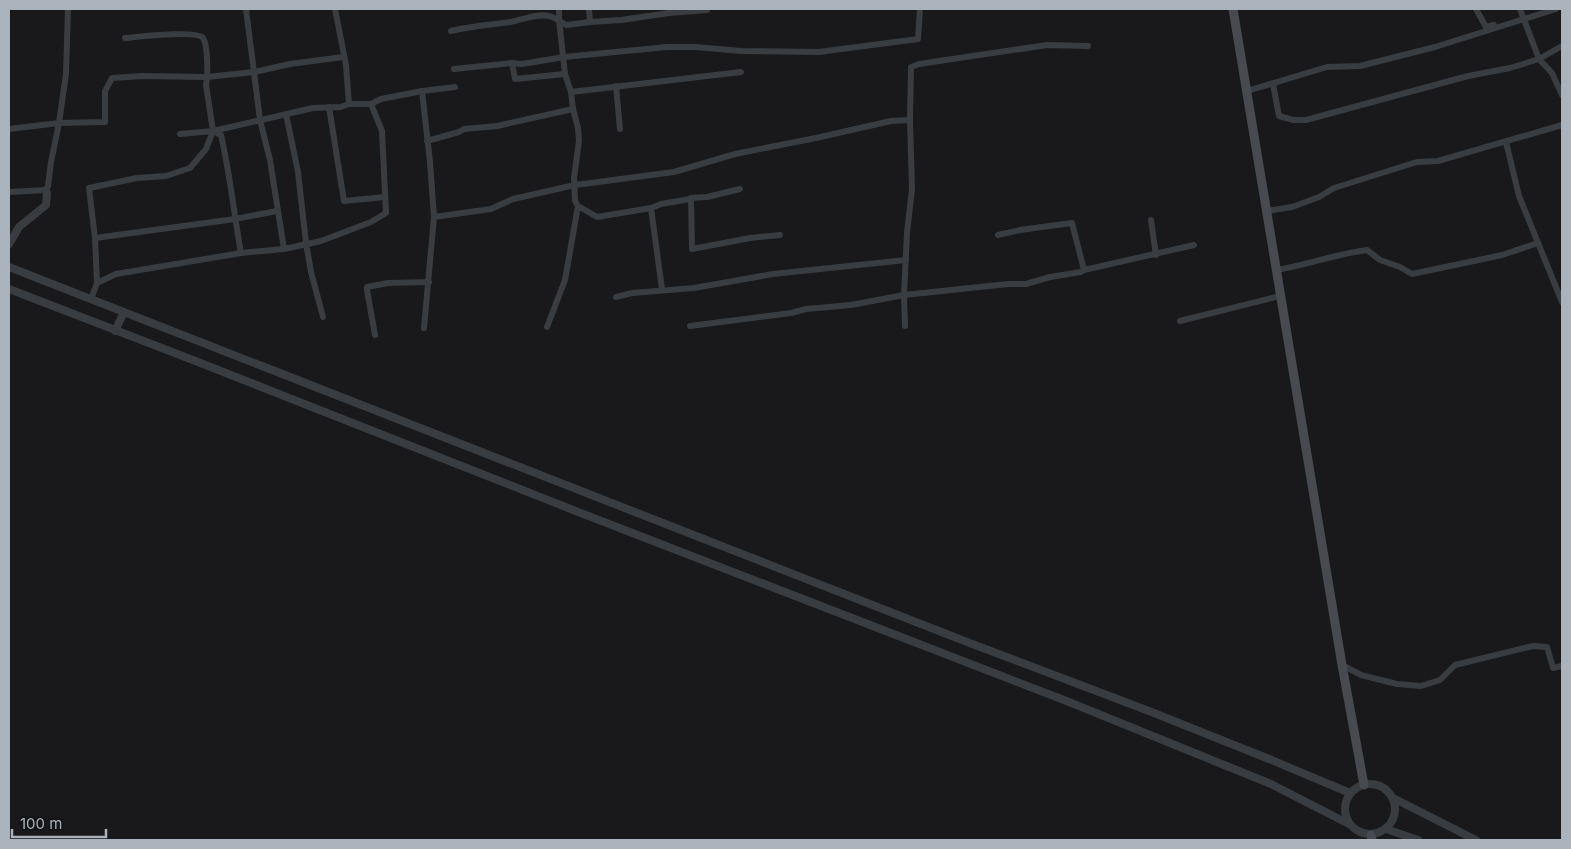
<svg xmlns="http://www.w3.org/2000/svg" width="1571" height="849" font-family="Inter,sans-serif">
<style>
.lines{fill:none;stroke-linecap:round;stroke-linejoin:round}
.minor{stroke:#393c41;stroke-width:6}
.tertiary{stroke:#393c41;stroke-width:8}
.secondary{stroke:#474b51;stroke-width:9}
</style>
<rect width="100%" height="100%" fill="#19191b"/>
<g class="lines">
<g class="minor">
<polyline points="246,9 260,120 270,160 284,249"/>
<polyline points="335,9 346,65 349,104"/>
<polyline points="589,9 590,22"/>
<polyline points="1476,9 1486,27 1494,25"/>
<polyline points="1520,9 1539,59 1552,73 1562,95"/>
<path d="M 451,31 C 471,26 490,25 510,22 C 522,20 536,13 549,16 C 555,17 561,22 566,25 L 590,22 L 621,20 L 669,13 L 707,10"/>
<path d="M 125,38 C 137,37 197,30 203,38 C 208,45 208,75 206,85 L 213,131 L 221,135 C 230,174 234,214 241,253"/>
<polyline points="512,63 515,79 565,74"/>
<polyline points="454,69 512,63 522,64 564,57 667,47 695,47 741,51 819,52 918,39 920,9"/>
<polyline points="1273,84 1279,116 1293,120 1306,120 1468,76 1510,68 1539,59 1562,46"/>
<polyline points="616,86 620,129"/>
<polyline points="422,91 430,162 434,217 424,328"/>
<polyline points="1247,91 1327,67 1360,66 1435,47 1556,9"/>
<polyline points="571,92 741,72"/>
<polyline points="329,107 344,201 385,197"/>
<polyline points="286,114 298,172 306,243 311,272 323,317"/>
<polyline points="9,129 59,123 105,122 105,91 112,78 142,76 207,77 254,72 290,64 343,57"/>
<polyline points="180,134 213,131 313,108 341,107 349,104 371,104 381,99 422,91 455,87"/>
<polyline points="427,141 459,132 464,129 497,126 573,109"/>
<polyline points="1506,142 1519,196 1562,302"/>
<polyline points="740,189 707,197 691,198 692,249 750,238 780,235"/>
<polyline points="9,192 46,190 48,186 51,162 59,123 66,74 68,9"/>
<polyline points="578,206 597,217 651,208 661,204 690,199"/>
<polyline points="651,208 662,289"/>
<polyline points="1267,211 1292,207 1319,197 1334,188 1417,162 1438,161 1562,125"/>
<polyline points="434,217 491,209 513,199 575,185 674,172 735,154 816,138 891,121 910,120"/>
<polyline points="1151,220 1156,255"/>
<polyline points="998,235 1020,230 1072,223 1084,270"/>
<polyline points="95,238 235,219 277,211"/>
<path d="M 1277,270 C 1307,265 1336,254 1367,250 L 1380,260 L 1400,267 L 1412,274 L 1502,255 L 1538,243"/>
<polyline points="97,283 116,274 241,253 284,249 321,241 371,222 386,213 382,131 371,104"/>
<polyline points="616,297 632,293 694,288 773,274 906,260"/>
<polyline points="91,299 97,283 95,238 89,188 137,178 166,176 190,168 206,149 213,131"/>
<polyline points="1180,321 1280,296"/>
<polyline points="690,326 791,313 806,309 851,305 904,295 1008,284 1026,284 1050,277 1081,272 1084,270 1194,245"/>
<polyline points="905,326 904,295 907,233 912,189 910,120 911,67 919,64 1047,45 1088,46"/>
<polyline points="547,327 565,280 578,206 575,201 574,178 579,141 578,128 573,109 571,92 565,74 559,20 559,9"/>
<polyline points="375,335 367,290 367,287 388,283 429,282"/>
<polyline points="1342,665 1361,675 1397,684 1421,686 1440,680 1455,665 1533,646 1547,647 1553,668 1562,666"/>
</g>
<g class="tertiary">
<polyline points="9,244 19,227 46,205 47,194 46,190"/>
<polyline points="9,267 967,642 1149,711 1269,759 1350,793"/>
<polyline points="9,289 198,362 586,515 1069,702 1271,784 1349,824"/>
<polyline points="115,331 124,312"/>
<circle cx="1370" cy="809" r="25"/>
<polyline points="1393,798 1476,840"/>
<polyline points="1386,829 1418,840"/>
</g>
<g class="secondary">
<polyline points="1233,9 1342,665 1364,785"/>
<polyline points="1371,835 1372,840"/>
</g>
</g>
<rect width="1571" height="849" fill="none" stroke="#aab3bc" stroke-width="20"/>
<path d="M12 829v8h94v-8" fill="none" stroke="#aab3bc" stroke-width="2.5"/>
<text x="20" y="829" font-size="15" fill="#aab3bc" stroke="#141416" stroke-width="4" paint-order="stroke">100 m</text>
</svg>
